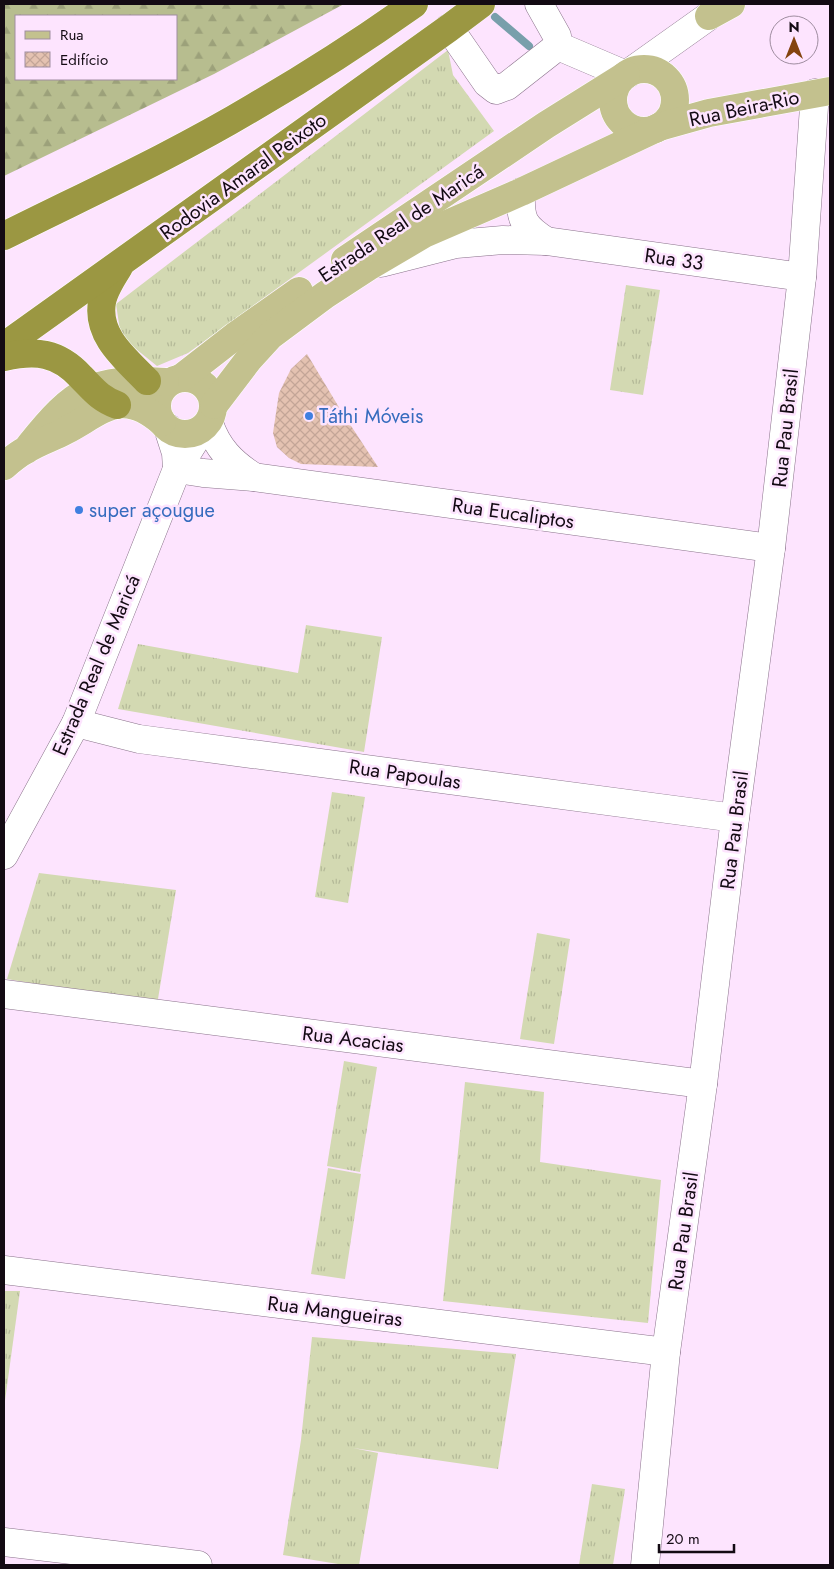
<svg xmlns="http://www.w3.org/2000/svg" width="834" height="1569" font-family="Jost,sans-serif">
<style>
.grass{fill:url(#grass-tufts)}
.forest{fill:url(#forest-firs);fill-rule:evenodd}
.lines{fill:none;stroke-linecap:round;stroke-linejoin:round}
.stream{stroke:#789fab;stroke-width:8}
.building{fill:url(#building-cross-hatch)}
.minor-casing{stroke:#8a738b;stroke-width:29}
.major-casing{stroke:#fff;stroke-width:29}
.highway-casing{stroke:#fff;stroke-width:29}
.minor{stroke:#fff;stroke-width:28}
.major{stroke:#c3c18e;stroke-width:28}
.highway{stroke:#9b9742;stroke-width:28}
.shop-dot{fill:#3f7fe0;stroke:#fde4fe;stroke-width:2}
.labels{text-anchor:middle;stroke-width:5;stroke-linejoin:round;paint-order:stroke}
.street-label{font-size:20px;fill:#130a13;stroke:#fde4fe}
.shop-label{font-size:20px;fill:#366cbe;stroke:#fde4fe;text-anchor:start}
</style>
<defs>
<pattern id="grass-tufts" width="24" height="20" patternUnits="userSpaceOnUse" patternTransform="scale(1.25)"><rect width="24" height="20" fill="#d3d9b2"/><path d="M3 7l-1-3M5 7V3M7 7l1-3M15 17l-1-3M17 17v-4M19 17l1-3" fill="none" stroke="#b4b998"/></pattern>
<pattern id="forest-firs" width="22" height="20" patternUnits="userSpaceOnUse" patternTransform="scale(1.25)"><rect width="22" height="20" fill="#b7bd8f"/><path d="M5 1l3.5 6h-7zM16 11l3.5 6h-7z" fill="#9ca17a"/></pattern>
<pattern id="building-cross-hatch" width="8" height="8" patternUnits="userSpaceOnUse" patternTransform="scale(1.25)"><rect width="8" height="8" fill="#e4c2b1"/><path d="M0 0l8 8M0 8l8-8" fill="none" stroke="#c3a597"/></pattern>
</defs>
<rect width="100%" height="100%" fill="#fde4fe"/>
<g class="grass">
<polygon points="448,50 453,75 494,131 188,353 157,366 121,337 116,304"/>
<polygon points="626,285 660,290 643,395 610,390"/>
<polygon points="306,625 382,637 364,752 118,709 138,644 298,673"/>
<polygon points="332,792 365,797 348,903 315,897"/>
<polygon points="39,873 176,890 157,1005 7,979"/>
<polygon points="537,933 570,939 554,1044 520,1039"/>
<polygon points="344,1061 377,1067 360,1172 327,1166"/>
<polygon points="465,1082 544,1092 540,1162 661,1180 648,1323 443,1301"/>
<polygon points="328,1168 361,1174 345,1279 311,1274"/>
<polygon points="4,1291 20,1291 4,1408"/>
<polygon points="312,1337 516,1354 498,1469 353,1448 378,1453 359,1565 344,1565 283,1555 301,1440"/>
<polygon points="592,1484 625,1489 613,1565 579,1565"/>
</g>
<path class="forest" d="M 4,4 L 344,4 L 214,74 L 4,176 ZM 16,16 L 176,16 L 176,79 L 16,79 Z"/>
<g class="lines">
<polyline class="stream" points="495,17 529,46"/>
</g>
<polygon class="building" points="307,354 340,409 378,467 301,464 289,458 277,447 273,433 279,393 291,369"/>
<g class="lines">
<g class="minor-casing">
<g id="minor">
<polyline points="449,28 487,83 496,90 507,86 558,46 557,36 539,4"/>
<polyline points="558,46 626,75 709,16"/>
<path d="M 521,192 C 520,220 523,226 546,241"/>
<polyline points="381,263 456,244 503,240 546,241 802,277"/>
<path d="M 209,423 C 217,448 232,463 254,477"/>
<polyline points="168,428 176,453 177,469"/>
<polyline points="177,469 203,473 254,477 771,548"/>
<polyline points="76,723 139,739 735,818"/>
<polyline points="4,855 76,723 177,469 202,429"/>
<polyline points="4,994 703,1084"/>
<polyline points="4,1270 666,1352"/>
<polyline points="4,1542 198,1565"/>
<polyline points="645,1565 666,1352 703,1084 735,818 771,548 802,277 815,93"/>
</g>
</g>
<g class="major-casing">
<g id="major">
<polyline points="709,16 731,4"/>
<circle cx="644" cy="100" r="31"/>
<polyline points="345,260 546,125 626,75"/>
<circle cx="185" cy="406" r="28"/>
<polyline points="181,378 235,336 299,291"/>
<polyline points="214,405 249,359 270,336 325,295 368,267 424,234 521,192 659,127 709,113 830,91"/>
<path d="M 30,445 C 74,390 93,377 165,382"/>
<path d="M 4,466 C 11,460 18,454 26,450 C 38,442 52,438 65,431 C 103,411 121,387 162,422"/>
</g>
</g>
<g class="highway-casing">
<g id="highway">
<path d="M 4,236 C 88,194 174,155 254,107 C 309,75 362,41 414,4"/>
<path d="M 119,267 C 112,278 104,290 102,302 C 96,336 126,359 147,381"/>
<polyline points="4,346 449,28 481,4"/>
<path d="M 4,357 C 36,350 58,352 81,377 C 94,390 99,398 117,405"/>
</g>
</g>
<use href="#minor" class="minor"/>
<use href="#major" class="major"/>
<use href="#highway" class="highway"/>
</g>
<g class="shop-dot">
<circle cx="309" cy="416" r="5"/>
<circle cx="79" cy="510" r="5"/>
</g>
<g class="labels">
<g class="street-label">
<text transform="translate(744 108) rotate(-12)" y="7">Rua Beira-Rio</text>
<text transform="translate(243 176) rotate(-36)" y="7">Rodovia Amaral Peixoto</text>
<text transform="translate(401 223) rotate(-34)" y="7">Estrada Real de Maricá</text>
<text transform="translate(674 259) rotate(8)" y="7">Rua 33</text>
<text transform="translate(785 428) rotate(-84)" y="7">Rua Pau Brasil</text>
<text transform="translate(513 513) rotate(8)" y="7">Rua Eucaliptos</text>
<text transform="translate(96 665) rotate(-67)" y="7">Estrada Real de Maricá</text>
<text transform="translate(405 774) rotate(8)" y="7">Rua Papoulas</text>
<text transform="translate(734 830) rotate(-83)" y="7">Rua Pau Brasil</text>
<text transform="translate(353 1039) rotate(7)" y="7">Rua Acacias</text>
<text transform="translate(683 1231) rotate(-82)" y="7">Rua Pau Brasil</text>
<text transform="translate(335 1311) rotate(7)" y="7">Rua Mangueiras</text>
</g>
<g class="shop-label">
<text x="319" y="423">Táthi Móveis</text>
<text x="89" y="517">super açougue</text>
</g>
</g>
<rect width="834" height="1569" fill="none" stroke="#130a13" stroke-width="10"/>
<rect x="15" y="15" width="162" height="65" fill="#fde4fe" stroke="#9f8da0"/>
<rect x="25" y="31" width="25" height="8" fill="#c3c18e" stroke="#9f8da0"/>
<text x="60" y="40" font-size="15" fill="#130a13">Rua</text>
<rect x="25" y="52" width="25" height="15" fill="url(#building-cross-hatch)" stroke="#9f8da0"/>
<text x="60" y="65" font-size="15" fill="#130a13">Edifício</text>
<g transform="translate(794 40)"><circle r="24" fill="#fde4fe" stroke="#9f8da0"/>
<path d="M0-4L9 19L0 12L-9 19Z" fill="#84430f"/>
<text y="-8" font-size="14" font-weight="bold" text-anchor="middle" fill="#130a13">N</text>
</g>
<path d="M659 1544v8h75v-8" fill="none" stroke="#130a13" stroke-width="2.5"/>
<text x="666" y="1544" font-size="15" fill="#130a13" stroke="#fde4fe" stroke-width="4" paint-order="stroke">20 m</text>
</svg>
